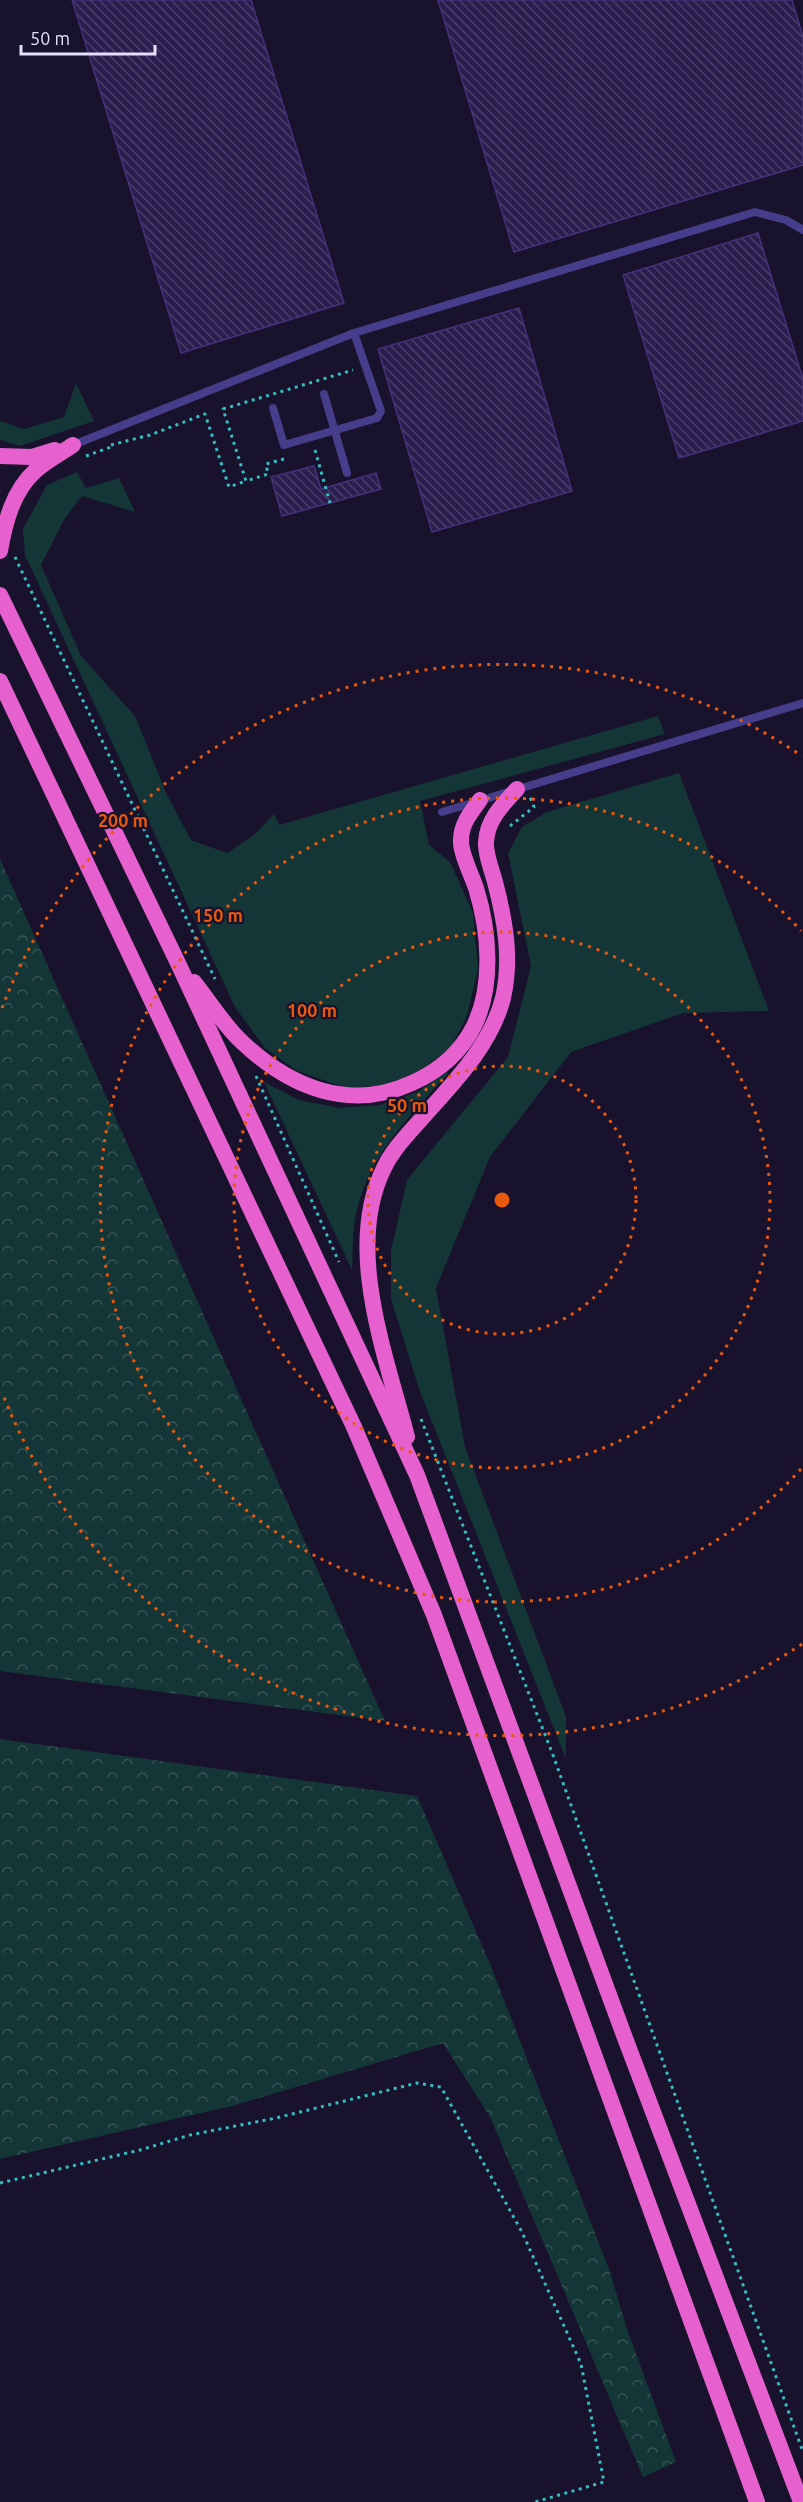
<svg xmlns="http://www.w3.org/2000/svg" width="803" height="2502" font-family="Ubuntu,sans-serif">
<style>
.green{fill:#153637}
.forest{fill:url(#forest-crowns)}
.building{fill:url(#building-back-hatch);stroke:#44317a;stroke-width:1.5}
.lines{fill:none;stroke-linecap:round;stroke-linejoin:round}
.path{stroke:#33bebf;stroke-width:3;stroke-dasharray:3 4.5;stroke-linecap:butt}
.service{stroke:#463e8b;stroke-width:8}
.trunk{stroke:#e661ce;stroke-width:16}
.ring{fill:none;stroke:#e8590c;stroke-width:3;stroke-dasharray:3 6}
.centre{fill:#e8590c;stroke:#19122d;stroke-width:3}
.ring-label{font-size:18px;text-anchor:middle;font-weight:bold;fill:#e8590c;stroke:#19122d;stroke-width:4.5;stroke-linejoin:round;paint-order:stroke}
</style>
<defs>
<pattern id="forest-crowns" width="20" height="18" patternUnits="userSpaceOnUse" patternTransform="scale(1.5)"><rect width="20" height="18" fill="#153637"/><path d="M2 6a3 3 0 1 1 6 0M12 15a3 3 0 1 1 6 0" fill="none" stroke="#375355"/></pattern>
<pattern id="building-back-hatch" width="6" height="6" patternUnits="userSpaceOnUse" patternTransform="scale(1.5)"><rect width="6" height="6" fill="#2b1e4e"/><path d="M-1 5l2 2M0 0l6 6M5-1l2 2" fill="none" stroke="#4a3e69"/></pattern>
</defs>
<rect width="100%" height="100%" fill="#19122d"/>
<g class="green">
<polygon points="76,383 94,421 20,446 0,440 0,421 24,429 64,417"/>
<polygon points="77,472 86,488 119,478 135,512 82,496 65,518 41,565 81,656 135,716 167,795 191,840 227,853 254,835 274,814 279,825 658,716 665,734 420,801 429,845 450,862 473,913 478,969 467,1016 451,1047 424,1068 389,1085 346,1088 297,1071 265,1048 235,1007 25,555 23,529 47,485"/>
<polygon points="679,773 769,1011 683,1013 571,1052 490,1157 436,1288 465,1447 566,1717 566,1759 419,1389 391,1299 391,1251 407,1180 508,1057 531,966 508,853 522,827 547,812"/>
<path d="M 446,1070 L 448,1074 C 410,1116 370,1154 357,1210 C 352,1229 353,1251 352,1270 L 264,1082 L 299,1100 L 340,1108 L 380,1105 L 418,1092 Z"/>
</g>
<g class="forest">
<polygon points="0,859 385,1721 0,1671"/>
<polygon points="0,1739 417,1796 490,1964 609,2269 628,2332 676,2462 643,2477 490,2117 443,2043 232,2106 0,2159"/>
</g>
<g class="building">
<polygon points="72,0 251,0 344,303 181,353"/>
<polygon points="438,0 792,0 803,37 803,165 514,252"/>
<polygon points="758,233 803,379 803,421 679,458 623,275"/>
<polygon points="519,308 572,491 432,532 378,349"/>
<polygon points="314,466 321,489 376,473 381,489 282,516 271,477"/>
</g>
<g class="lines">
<g class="path">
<polyline points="111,445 150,435 205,414 229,487 246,481"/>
<polyline points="315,450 330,503"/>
<polyline points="86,456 111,447"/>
<polyline points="284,459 266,464 268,474 246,481 223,409 353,370"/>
<polyline points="15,557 215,979"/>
<polyline points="510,826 534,807 530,797"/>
<polyline points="256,1076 339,1262"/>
<polyline points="421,1419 553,1755 803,2452"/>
<polyline points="0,2183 140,2150 190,2135 276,2118 417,2083 441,2087 522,2232 581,2364 604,2482 535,2502"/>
</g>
<g class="service">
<polyline points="324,394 347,473"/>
<polyline points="273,408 284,445 377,418 381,411 354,333"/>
<polyline points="73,445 354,333 755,212 786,220 803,230"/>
<polyline points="442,812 803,703"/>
</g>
<g class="trunk">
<polyline points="0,456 32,457 55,450"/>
<path d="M 0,551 C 5,522 13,491 35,471 C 46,461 61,453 73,445"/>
<polyline points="0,595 177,961 417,1475 625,2038 801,2502"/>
<polyline points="0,681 354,1427 434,1615 757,2502"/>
<path d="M 194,982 C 210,1002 224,1026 243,1043 C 290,1087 349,1112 412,1083 C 439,1071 461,1052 474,1026 C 494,985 489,930 476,888 C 472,876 460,852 461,840 C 461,824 471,812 480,800"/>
<path d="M 407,1437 C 386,1355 344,1248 384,1168 C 393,1149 409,1133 423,1117 C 454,1082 491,1045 503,998 C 512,959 505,920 495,882 C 492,870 485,854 486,842 C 487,820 503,804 517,789"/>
</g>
</g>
<g class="ring">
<circle cx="502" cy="1200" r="134"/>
<circle cx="502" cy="1200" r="268"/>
<path d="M801 1469A402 402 0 1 1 801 931"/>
<path d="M802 1644A536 536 0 0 1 2 1392M2 1008A536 536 0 0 1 802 756"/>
</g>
<circle cx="502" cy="1200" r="9" class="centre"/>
<g class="ring-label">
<text x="123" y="827">200 m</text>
<text x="218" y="922">150 m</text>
<text x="312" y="1017">100 m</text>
<text x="407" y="1112">50 m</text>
</g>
<path d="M21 45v9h134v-9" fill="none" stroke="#e4dfff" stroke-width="3"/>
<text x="30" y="45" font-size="18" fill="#e4dfff" stroke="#19122d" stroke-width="4.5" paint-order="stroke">50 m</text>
</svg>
